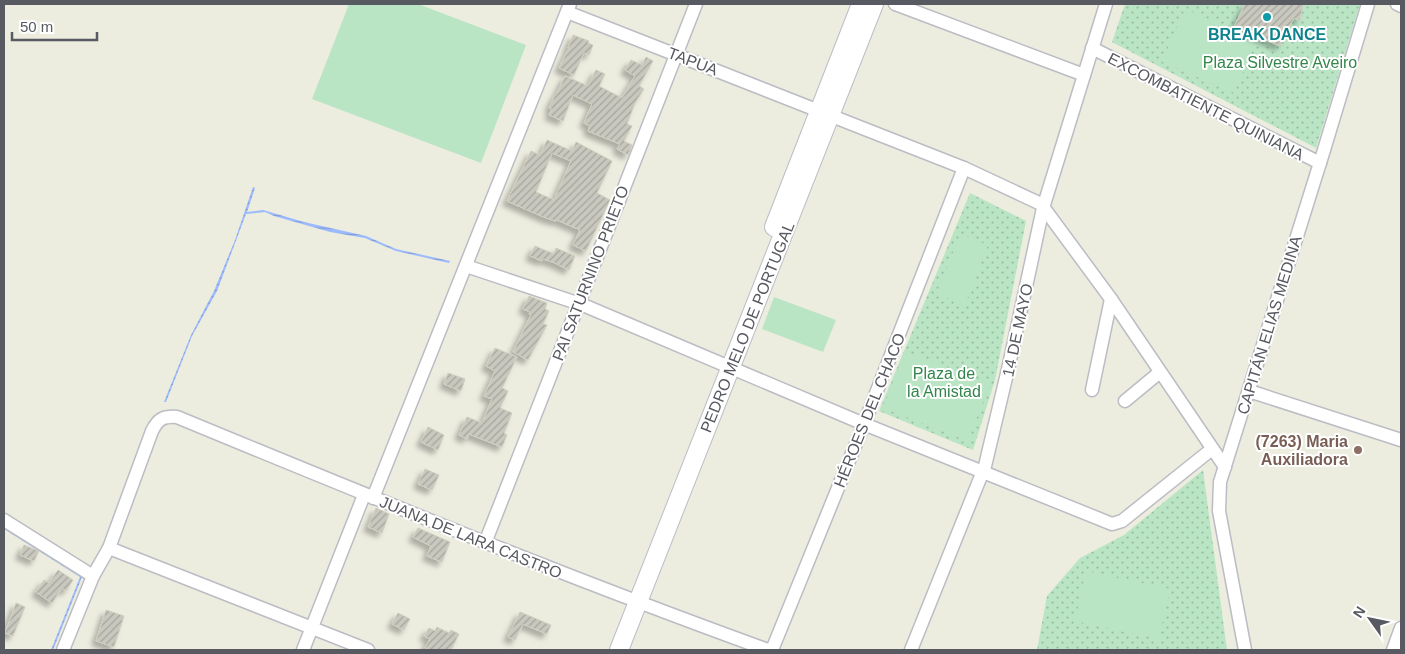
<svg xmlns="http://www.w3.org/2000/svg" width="1405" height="654" font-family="Arial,sans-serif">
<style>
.green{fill:url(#green-dots)}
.pitch{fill:#bae5c5}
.water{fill:url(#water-rules)}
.building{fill:url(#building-hatch);stroke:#d0cfbe;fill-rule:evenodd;filter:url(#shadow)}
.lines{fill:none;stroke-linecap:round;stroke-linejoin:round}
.street-casing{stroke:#bcbdc4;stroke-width:15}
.secondary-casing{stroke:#bcbdc6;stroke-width:20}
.street{stroke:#fff;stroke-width:12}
.secondary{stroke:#fff;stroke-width:18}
.culture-dot{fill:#0f9aa8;stroke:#fff;stroke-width:2}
.education-dot{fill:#8d6e63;stroke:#fff;stroke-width:2}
.labels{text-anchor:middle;stroke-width:4;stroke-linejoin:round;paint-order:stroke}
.culture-label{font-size:16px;font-weight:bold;fill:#0d838f;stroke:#fff}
.street-label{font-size:16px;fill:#585a61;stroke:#fff}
.park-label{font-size:16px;fill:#33854b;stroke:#fff}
.education-label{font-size:16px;font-weight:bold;fill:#785e54;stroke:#fff;text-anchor:end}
</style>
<defs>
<pattern id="green-dots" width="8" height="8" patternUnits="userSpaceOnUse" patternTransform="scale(1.25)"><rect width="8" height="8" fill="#bae5c5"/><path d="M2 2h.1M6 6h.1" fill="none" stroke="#9abda3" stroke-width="1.8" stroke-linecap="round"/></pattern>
<pattern id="water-rules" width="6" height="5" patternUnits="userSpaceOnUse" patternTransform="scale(1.25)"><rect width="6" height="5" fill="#9cbbff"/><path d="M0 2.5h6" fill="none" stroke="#829bd2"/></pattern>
<pattern id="building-hatch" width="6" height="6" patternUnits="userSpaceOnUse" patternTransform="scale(1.25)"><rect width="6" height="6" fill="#c9c8be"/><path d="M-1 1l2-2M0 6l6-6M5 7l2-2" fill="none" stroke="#a6a59e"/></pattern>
<filter id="shadow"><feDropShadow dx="-4.5" dy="4.5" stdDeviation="2.5" flood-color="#0004"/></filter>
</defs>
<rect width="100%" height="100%" fill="#ececdf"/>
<g class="green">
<polygon points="1125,4 1360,4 1316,148 1112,42"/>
<polygon points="970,193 1026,221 995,380 973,450 879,411"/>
<polygon points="1203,470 1227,650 1037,650 1047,596 1080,558 1124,535"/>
</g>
<g class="pitch">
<polygon points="349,4 418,4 526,45 481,163 312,99"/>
<polygon points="1185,9 1257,40 1234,93 1162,62"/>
<polygon points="960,234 988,245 965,305 937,294"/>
<polygon points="774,297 836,320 823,352 762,329"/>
<polygon points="905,351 990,384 968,441 883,408"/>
<polygon points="1086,571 1170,589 1159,639 1075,621"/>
</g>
<g class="water">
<polygon points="253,187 255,188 247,212 263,210 304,222 366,236 396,249 450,261 449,263 396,251 365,238 330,232 274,216 265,212 246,214 217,291 192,336 166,402 164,402 191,335 214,291 235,240"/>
<polygon points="4,527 82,577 53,650 51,650 80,577 4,529"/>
</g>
<g class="building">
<polygon points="1245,4 1303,4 1300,21 1294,18 1280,46 1234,27"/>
<polygon points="573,35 589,41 588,43 593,45 589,55 584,53 574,75 559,68 569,48 568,48"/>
<polygon points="646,57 653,61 639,86 644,89 635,103 627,124 632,126 624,141 632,145 628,155 617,149 620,144 588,131 590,126 584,123 592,104 573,95 563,121 549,115 552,109 549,108 555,95 556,95 565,76 588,86 596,70 605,74 599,86 622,98 635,76 625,70 631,60 642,65"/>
<path d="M 547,140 L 572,151 L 576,142 L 612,161 L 597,193 L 610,200 L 586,251 L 573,245 L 580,230 L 557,220 L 556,221 L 546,218 L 507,201 L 531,151 L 540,155 ZM 552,153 L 571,161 L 554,200 L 536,192 Z"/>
<polygon points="535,246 554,254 556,248 575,256 569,270 555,263 543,259 542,261 530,256"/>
<polygon points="529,296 547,303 545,309 549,311 543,324 547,325 528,360 513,352 531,315 529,314 530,312 523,309"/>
<polygon points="495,348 517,357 502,388 508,391 500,408 512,413 504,433 507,435 502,447 469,434 467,439 459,435 467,417 482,423 492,399 484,396 495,371 486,366"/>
<polygon points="448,373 465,379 461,391 444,384"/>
<polygon points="428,427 444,435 438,450 421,442"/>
<polygon points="425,469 439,475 432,490 418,484"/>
<polygon points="376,508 389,514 382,533 368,527"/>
<polygon points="418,528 450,542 442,562 427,556 431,546 413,537"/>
<polygon points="24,545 39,551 34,561 20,555"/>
<polygon points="58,570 73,580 66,591 62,588 52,603 36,592 44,580 49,583"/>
<polygon points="16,603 25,607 13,636 5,633"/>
<polygon points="106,610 124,616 114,647 96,641"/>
<polygon points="520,612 551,625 547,634 523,624 515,640 508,637"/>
<polygon points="398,613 410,619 404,630 392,624"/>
<polygon points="437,627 449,633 451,630 459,634 451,650 430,650 425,648 430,639 424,636 429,628 435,631"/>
</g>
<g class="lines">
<g class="street-casing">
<g id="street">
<polyline points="895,4 1084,75"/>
<polyline points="1397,4 1401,6"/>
<polyline points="567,12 964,168 1041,204 1111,299 1225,467"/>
<polyline points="1092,48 1320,163"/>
<polyline points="466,266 583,305 864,424 1112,524 1122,521 1212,449"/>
<polyline points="1092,390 1111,299"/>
<polyline points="1249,391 1401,440"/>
<polyline points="1125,401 1160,372"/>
<polyline points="373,498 570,4"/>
<polyline points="4,520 93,576"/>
<polyline points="485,543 696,4"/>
<polyline points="109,548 368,650"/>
<path d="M 63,650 L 93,576 L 109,548 L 152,431 C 158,419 163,416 177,417 C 373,498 569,578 768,650"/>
<polyline points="303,650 364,495"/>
<polyline points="772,650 864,424 964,168"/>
<polyline points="911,650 985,466 1009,365 1043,208 1106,4"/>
<polyline points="1245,650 1219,511 1220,482 1324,150 1368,4"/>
<polyline points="1393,650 1401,628"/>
</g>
</g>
<g class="secondary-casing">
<g id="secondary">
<polyline points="774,227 861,4"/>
<polyline points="619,650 874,4"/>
</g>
</g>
<use href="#street" class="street"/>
<use href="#secondary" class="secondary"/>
</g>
<circle class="culture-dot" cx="1267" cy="17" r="5"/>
<circle class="education-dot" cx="1358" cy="450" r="5"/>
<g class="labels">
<g class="culture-label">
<text x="1267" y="40">BREAK DANCE</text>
</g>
<g class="street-label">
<text transform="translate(693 61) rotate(21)" y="6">TAPUA</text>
<text transform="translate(1206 106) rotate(27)" y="6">EXCOMBATIENTE QUINIANA</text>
<text transform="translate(590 273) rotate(-69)" y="6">PAI SATURNINO PRIETO</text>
<text transform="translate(1269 325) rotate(-73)" y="6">CAPITÁN ELIAS MEDINA</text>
<text transform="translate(747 327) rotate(-68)" y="6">PEDRO MELO DE PORTUGAL</text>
<text transform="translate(1017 330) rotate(-78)" y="6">14 DE MAYO</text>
<text transform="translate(869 410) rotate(-68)" y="6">HÉROES DEL CHACO</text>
<text transform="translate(471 537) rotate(22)" y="6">JUANA DE LARA CASTRO</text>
</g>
<g class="park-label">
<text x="1280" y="68">Plaza Silvestre Aveiro</text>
<text x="944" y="379">Plaza de<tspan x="944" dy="18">la Amistad</tspan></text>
</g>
<g class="education-label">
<text x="1348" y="447">(7263) Maria<tspan x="1348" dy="18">Auxiliadora</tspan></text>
</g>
</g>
<rect width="1405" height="654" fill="none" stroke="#585a61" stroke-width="10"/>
<g transform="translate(1370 619) rotate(303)" stroke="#ffffff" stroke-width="4" paint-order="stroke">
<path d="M0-4L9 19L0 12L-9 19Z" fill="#585a61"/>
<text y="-8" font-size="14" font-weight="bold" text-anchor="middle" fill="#585a61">N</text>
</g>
<path d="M12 32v8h85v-8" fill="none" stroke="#585a61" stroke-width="2.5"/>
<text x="20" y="32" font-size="15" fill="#585a61" stroke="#ffffff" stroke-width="4" paint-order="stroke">50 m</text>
</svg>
